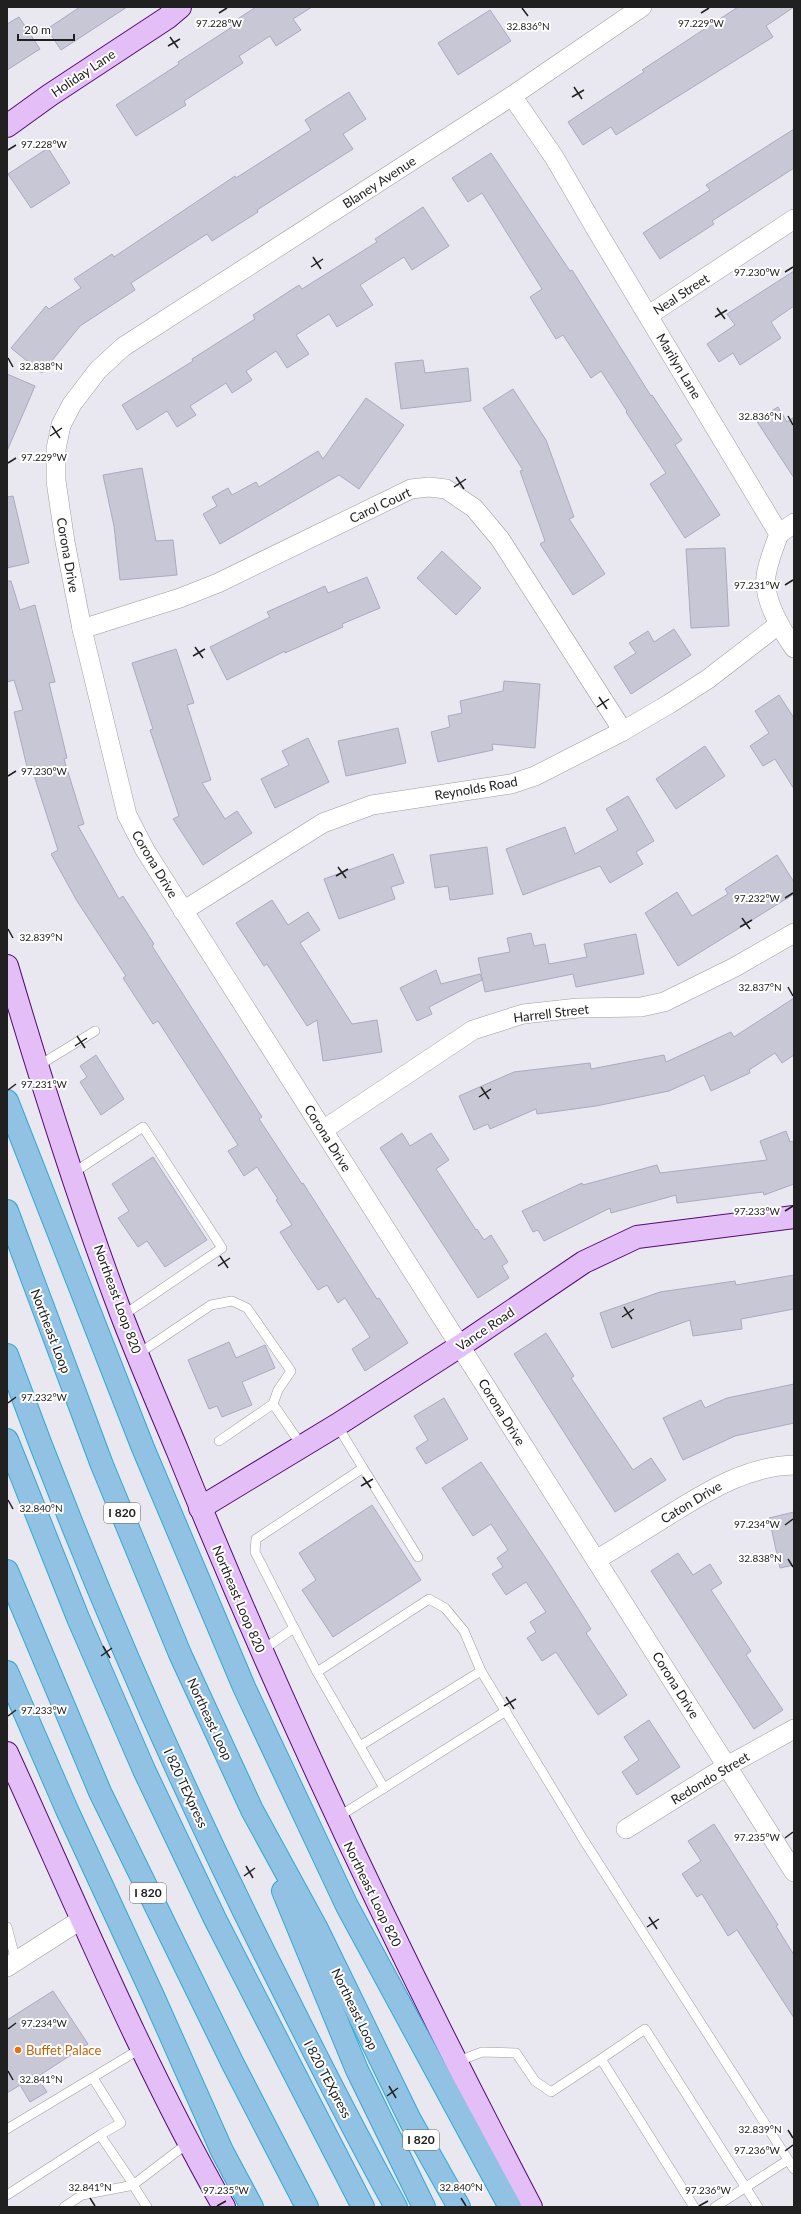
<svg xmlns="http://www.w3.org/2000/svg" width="801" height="2214" font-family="Lato,sans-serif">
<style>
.building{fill:#c8c7d6;stroke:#aaaac1}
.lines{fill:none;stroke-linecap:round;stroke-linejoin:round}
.lane-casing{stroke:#9d9d9d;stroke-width:10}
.street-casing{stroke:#9d9d9d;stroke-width:20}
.secondary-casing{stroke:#540a74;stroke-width:24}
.highway-casing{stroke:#2eaad3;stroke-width:24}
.lane{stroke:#fff;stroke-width:9}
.street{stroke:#fff;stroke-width:19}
.secondary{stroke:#e3bef7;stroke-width:22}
.highway{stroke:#92c2e3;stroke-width:22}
.ticks{fill:none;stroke:#202020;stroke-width:1.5}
.food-dot{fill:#e8710a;stroke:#fff;stroke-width:1.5}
.labels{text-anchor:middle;stroke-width:4;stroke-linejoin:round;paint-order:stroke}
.shield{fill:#fff;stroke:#636363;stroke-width:1}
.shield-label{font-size:12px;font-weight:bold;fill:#202020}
.street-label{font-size:13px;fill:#202020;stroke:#fff}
.food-label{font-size:13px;fill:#c56008;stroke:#fff;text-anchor:start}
.ticks-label{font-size:10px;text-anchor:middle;fill:#202020;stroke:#fff;stroke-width:4;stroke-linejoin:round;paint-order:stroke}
</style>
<rect width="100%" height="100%" fill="#e9e7f0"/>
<g class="building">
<polygon points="80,7 127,7 61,50 47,29"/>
<polygon points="256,7 312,7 293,19 301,30 276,46 270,36 239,56 243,63 184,101 186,105 136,136 116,105 179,64 178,62 232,27 230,24"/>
<polygon points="738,7 794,7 766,26 773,37 616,135 611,127 583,145 568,122 644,72 642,70"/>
<polygon points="490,10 511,41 458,75 438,43"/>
<polygon points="19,17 40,49 7,70 7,24"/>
<polygon points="349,92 366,119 343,134 353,149 257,210 258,212 212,241 207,234 131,283 135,290 80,326 42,373 11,348 46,306 49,309 81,288 74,279 112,254 114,257 235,176 236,178 311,130 305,120"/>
<polygon points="794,129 794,168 712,221 714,224 660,259 643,233 710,190 706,185"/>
<polygon points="48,148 70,183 31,208 8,174"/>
<polygon points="491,153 570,271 572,270 651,396 652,395 682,440 675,445 720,515 685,538 650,484 666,473 626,412 627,411 601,371 591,378 563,335 556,339 530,297 542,289 482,193 468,202 452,178"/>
<polygon points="423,207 449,246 412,270 404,257 360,285 373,305 337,327 329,314 296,335 309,354 287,368 276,351 246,371 252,380 232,393 226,383 190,406 196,415 177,427 167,411 137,430 122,405 193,361 192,359 255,319 253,315 299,285 302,289 377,242 375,239"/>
<polygon points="794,271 794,306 771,322 781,338 740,365 733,353 719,362 707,344 735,325 727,314"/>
<polygon points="423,360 425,373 468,368 471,401 401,409 395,363"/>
<polygon points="7,374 35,386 7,451"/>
<polygon points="513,389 546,440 574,517 569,519 605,574 573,595 540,544 545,541 520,471 523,470 483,408"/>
<polygon points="366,398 404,425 359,489 339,475 220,544 203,514 217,506 212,497 228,488 232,495 256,482 259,487 318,451 323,459"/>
<polygon points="778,407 787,422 794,417 794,478 756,420"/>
<polygon points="142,468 156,541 173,540 177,575 120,580 114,526 103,475"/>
<polygon points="13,496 29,563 7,568 7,497"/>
<polygon points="725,548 729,626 691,628 686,549"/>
<polygon points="442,551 481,588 456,615 417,578"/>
<polygon points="367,577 380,608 342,624 343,627 285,653 285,651 227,680 210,647 270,617 267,612 325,586 328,593"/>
<polygon points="7,581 11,581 20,610 35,605 55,682 49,683 67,758 64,759 84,824 78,826 119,899 123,896 154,944 152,946 262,1117 259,1119 302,1184 303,1183 377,1299 379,1298 408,1343 365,1371 352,1349 370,1337 345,1298 338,1303 327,1285 318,1290 290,1248 280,1232 292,1225 276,1200 278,1199 257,1167 244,1176 228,1151 238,1145 158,1021 153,1024 123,978 126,976 77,901 51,854 58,850 31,766 27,767 14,712 23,710 14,680 7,682"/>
<polygon points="674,629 691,655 631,694 614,667 636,653 629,643 648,631 654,642"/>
<polygon points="176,649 194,703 187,705 211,780 202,783 225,819 237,811 252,833 203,865 173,819 179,816 150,730 153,729 132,663"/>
<polygon points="504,681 540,684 535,748 492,744 493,750 438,762 431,732 450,727 448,716 462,713 460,701 503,691"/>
<polygon points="779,695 794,718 794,789 775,759 763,766 750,746 769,733 755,711"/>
<polygon points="398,728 406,763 346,776 338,741"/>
<polygon points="308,738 329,782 275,808 261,779 289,765 282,751"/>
<polygon points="705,746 725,776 676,809 656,779"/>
<polygon points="628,796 654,841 636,852 643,864 610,883 600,866 523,895 506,849 565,827 575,854 618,830 606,809"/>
<polygon points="487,847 493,894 450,900 448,886 435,888 430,855"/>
<polygon points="393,854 404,883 391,887 395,899 339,919 324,879"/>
<polygon points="777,855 794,882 794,894 678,966 645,913 677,892 692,916 728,894 725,889"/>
<polygon points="272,900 288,925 308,912 320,930 300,943 352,1024 377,1020 382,1052 323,1061 317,1020 307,1026 267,964 264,966 236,923"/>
<polygon points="531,933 534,946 545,944 549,964 587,957 584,944 636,934 644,974 576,987 573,974 485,992 478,958 510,952 507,938"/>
<polygon points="436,970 441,984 480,974 482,980 429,1007 432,1014 417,1021 400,988"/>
<polygon points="794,998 794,1055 782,1063 775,1053 749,1070 750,1073 711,1091 704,1075 669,1091 596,1106 537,1114 536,1109 490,1129 488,1124 474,1130 459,1096 514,1072 590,1063 591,1069 664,1055 666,1062 731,1032 734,1037"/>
<polygon points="96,1055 124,1099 101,1115 80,1082 87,1077 80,1066"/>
<polygon points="786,1131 790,1142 794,1141 794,1184 764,1195 763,1192 677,1203 676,1195 611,1213 610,1208 544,1241 538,1230 533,1232 522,1211 582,1183 583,1185 657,1165 660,1173 767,1160 760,1141"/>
<polygon points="402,1133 410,1146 431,1133 449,1160 436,1169 476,1230 477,1229 484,1240 491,1235 508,1262 502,1266 509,1278 478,1298 380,1148"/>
<polygon points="153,1157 207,1240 165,1267 147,1241 138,1247 118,1218 129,1211 112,1184"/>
<polygon points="794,1275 794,1309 741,1319 742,1329 693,1336 690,1320 612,1348 600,1313 660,1292 735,1281 736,1285"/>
<polygon points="546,1333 574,1376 571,1378 633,1470 651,1458 666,1480 615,1512 514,1354"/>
<polygon points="229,1342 236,1358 265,1345 275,1368 242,1382 252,1405 222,1417 217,1406 209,1409 188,1360"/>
<polygon points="794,1384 794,1423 735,1436 683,1460 663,1418 701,1400 705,1408 727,1398"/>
<polygon points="444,1398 468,1439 426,1464 416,1448 428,1440 414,1416"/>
<polygon points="481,1462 551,1566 591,1629 586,1633 627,1695 598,1715 556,1652 542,1661 527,1638 536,1632 530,1622 546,1612 526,1582 506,1595 492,1574 503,1567 497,1558 508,1550 491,1524 473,1536 442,1488"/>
<polygon points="372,1505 421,1580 333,1637 302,1590 316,1580 299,1553"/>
<polygon points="794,1512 794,1565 780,1568 769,1518"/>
<polygon points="678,1553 693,1575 710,1564 722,1583 711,1590 751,1651 746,1655 783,1710 754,1729 651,1571"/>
<polygon points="649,1720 680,1767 637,1795 622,1772 639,1760 624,1737"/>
<polygon points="714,1824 778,1925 776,1926 794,1955 794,2018 737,1930 728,1936 702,1894 697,1897 682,1874 701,1861 688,1841"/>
<polygon points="53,1991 88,2044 37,2077 47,2092 30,2102 20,2085 7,2093 7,2020"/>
</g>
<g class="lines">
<g class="lane-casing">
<g id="lane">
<polyline points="38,1066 95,1031"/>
<polyline points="73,1173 143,1127 222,1248 122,1316"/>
<polyline points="138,1354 211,1305 232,1301 247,1308 291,1371 278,1390 273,1404 302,1446"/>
<polyline points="219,1441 273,1404"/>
<polyline points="363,1468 418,1557"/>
<polyline points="294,1628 317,1672 429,1599 445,1608 464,1631 481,1671 583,1839 794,2169"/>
<polyline points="261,1651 294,1628 255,1552 256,1539 363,1468 337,1425"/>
<polyline points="317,1672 384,1788"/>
<polyline points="360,1746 481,1671"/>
<polyline points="338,1817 506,1711"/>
<polyline points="7,1927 16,1961"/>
<polyline points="601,2059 645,2029 758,2207"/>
<polyline points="456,2062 482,2052 516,2053 535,2081 551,2092 601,2059 694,2207"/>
<polyline points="93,2078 121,2123 100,2135"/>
<polyline points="7,2129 140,2049"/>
<polyline points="7,2195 100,2135 134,2185 82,2195 64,2207"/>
<polyline points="147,2207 133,2185 188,2143"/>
<polyline points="715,2207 788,2160"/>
</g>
</g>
<g class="street-casing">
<g id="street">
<polyline points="642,7 512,96 123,347 98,370 72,404 61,425 56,449 56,481 65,542 82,629 127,815 145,850 794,1872"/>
<path d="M 512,96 L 554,157 L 597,231 L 779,534 C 774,547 768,562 766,576 C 763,600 781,629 794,648"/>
<polyline points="649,315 794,219"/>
<polyline points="779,534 794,523"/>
<polyline points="82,629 180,598 218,583 411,489 429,487 446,489 474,508 500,539 623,731"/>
<polyline points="183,911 323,823 372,805 511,784 535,776 623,731 669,704 708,679 778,625"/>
<polyline points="323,1130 473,1030 523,1014 578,1008 641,1007 664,1002 735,967 794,933"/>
<path d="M 596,1560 C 621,1545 645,1530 669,1515 C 708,1491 747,1466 794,1465"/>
<polyline points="626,1829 727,1766 794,1729"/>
<polyline points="7,1967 82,1919"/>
</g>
</g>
<g class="secondary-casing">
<g id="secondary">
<polyline points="7,126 50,95 167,18 180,7"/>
<path d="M 7,966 C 41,1081 77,1196 119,1308 C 137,1356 158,1404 178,1452 C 282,1710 402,1961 531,2207"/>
<polyline points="200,1508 337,1425 460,1346 584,1262 637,1237 794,1217"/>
<path d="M 7,1753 C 77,1906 141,2061 224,2207"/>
</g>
</g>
<g class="highway-casing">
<g id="highway">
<polyline points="7,1101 143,1448 244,1687 347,1906 510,2207"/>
<polyline points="7,1211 102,1465 180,1654 252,1810 317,1929 410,2120 459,2207"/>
<path d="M 7,1355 C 87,1573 180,1787 285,1994 C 321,2066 357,2137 396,2207"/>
<polyline points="7,1440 78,1618 144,1770 215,1919 363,2207"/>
<polyline points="7,1571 100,1792 233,2064 307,2207"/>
<polyline points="7,1672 67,1810 153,1996 222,2151 252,2207"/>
<polyline points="283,1891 357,2070 424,2207"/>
</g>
</g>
<use href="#lane" class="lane"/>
<use href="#street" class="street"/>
<use href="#secondary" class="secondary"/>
<use href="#highway" class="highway"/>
</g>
<path class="ticks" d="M 522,8 L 528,16M 219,13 L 227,8M 701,13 L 709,8M 170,37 L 178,48M 168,46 L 180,39M 574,87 L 582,99M 572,97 L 584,90M 8,150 L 16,145M 313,257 L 321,269M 311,267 L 323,259M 785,272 L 793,267M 717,308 L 725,319M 715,317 L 727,310M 8,358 L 13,367M 788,416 L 793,425M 52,426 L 60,438M 50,436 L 62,428M 8,463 L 16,458M 456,477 L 464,489M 454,487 L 466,479M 785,585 L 793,580M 195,647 L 203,658M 193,656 L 205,649M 599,697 L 607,709M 597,707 L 609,699M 8,776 L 16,771M 338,867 L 346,878M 336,876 L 348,869M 785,898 L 793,893M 742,918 L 750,929M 740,927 L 752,920M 8,929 L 13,938M 788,987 L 793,996M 77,1036 L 85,1048M 75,1046 L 87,1038M 481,1087 L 489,1099M 8,1090 L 16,1084M 479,1097 L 491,1089M 785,1211 L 793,1206M 220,1256 L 228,1268M 218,1266 L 230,1258M 624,1307 L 632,1319M 622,1317 L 634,1309M 8,1403 L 16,1397M 363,1477 L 371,1488M 361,1486 L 373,1479M 8,1500 L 13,1509M 785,1525 L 793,1519M 788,1559 L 793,1567M 103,1646 L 110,1658M 101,1656 L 112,1648M 506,1697 L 514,1709M 504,1706 L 516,1699M 8,1716 L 16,1710M 785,1838 L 793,1832M 246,1866 L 253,1878M 244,1876 L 255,1868M 649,1917 L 657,1929M 647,1927 L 659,1919M 8,2029 L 16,2023M 8,2071 L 13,2080M 389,2086 L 396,2098M 387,2096 L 398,2088M 788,2130 L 793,2138M 785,2151 L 793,2145M 90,2198 L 95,2206M 461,2198 L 466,2206M 217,2206 L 226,2201M 699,2206 L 708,2201"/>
<circle class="food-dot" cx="18" cy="2050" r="4"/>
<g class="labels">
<g class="shield">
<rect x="104" y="1503" width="36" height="20" rx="3"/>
<rect x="130" y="1883" width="36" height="20" rx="3"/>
<rect x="403" y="2130" width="36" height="20" rx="3"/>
</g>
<g class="shield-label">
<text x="122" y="1517">I 820</text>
<text x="148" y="1897">I 820</text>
<text x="421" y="2144">I 820</text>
</g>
<g class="street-label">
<text transform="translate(83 73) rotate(-34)" y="5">Holiday Lane</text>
<text transform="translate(379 182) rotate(-33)" y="5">Blaney Avenue</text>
<text transform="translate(681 294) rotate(-33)" y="5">Neal Street</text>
<text transform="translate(679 366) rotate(59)" y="5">Marilyn Lane</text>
<text transform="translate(380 505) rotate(-25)" y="5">Carol Court</text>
<text transform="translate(68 555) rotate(80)" y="5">Corona Drive</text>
<text transform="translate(476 788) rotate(-10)" y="5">Reynolds Road</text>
<text transform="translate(155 864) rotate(59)" y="5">Corona Drive</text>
<text transform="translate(551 1013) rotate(-7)" y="5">Harrell Street</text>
<text transform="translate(328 1138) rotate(58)" y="5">Corona Drive</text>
<text transform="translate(118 1299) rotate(70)" y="5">Northeast Loop 820</text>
<text transform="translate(485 1329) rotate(-34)" y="5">Vance Road</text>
<text transform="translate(51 1331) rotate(69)" y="5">Northeast Loop</text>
<text transform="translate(502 1412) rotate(58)" y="5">Corona Drive</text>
<text transform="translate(691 1502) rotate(-31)" y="5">Caton Drive</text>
<text transform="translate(239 1599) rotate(67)" y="5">Northeast Loop 820</text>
<text transform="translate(676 1685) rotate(58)" y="5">Corona Drive</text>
<text transform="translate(210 1719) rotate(65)" y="5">Northeast Loop</text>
<text transform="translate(710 1778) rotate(-31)" y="5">Redondo Street</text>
<text transform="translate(186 1788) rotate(65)" y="5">I 820 TEXpress</text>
<text transform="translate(373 1894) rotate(64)" y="5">Northeast Loop 820</text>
<text transform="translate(355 2009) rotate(64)" y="5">Northeast Loop</text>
<text transform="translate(328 2079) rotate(62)" y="5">I 820 TEXpress</text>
</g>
<g class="food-label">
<text x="26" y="2055">Buffet Palace</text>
</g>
</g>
<g class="ticks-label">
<text x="219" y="27">97.228°W</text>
<text x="701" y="27">97.229°W</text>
<text x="528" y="30">32.836°N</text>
<text x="44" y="148">97.228°W</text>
<text x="757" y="276">97.230°W</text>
<text x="41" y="370">32.838°N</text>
<text x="760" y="420">32.836°N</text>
<text x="44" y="461">97.229°W</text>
<text x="757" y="589">97.231°W</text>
<text x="44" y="775">97.230°W</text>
<text x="757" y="902">97.232°W</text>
<text x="41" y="941">32.839°N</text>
<text x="760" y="991">32.837°N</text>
<text x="44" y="1088">97.231°W</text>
<text x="757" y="1215">97.233°W</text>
<text x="44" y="1401">97.232°W</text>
<text x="41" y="1512">32.840°N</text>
<text x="757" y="1528">97.234°W</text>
<text x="760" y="1562">32.838°N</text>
<text x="44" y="1714">97.233°W</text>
<text x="757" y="1841">97.235°W</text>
<text x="44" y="2027">97.234°W</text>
<text x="41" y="2083">32.841°N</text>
<text x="760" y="2133">32.839°N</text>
<text x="757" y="2154">97.236°W</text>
<text x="90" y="2191">32.841°N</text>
<text x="461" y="2191">32.840°N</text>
<text x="226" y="2194">97.235°W</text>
<text x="708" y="2194">97.236°W</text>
</g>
<rect width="801" height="2214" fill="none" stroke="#202020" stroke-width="16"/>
<path d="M18 34v6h56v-6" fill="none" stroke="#202020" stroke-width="2"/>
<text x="24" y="34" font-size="12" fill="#202020" stroke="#ffffff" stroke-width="3" paint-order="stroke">20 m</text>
</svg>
